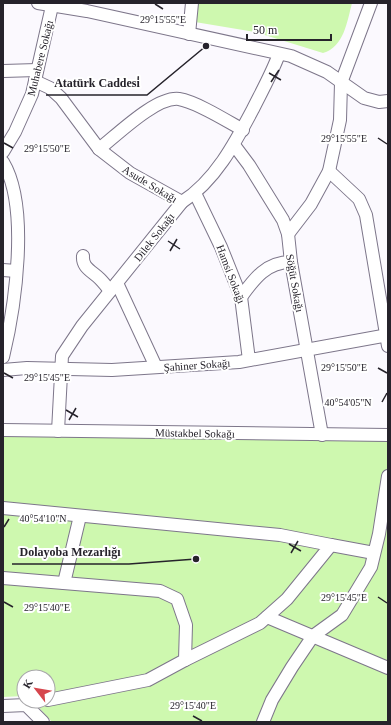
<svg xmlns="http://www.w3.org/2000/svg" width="391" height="725" font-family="'Times New Roman',serif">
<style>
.green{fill:#cef8af}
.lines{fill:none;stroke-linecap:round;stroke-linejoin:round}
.minor-casing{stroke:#7d768a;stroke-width:14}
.minor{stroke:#fff;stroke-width:12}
.ticks{fill:none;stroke:#26232b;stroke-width:1.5}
.labels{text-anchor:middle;stroke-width:4;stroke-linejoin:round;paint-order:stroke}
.street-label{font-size:11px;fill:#26232b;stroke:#fff}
.ticks-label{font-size:10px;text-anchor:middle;fill:#26232b;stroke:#fff;stroke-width:4;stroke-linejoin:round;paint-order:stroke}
.leader{fill:none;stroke:#26232b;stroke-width:1.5}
.callout-dot{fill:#26232b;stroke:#fff;stroke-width:1.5}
.callout-label{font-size:12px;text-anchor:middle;font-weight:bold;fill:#26232b;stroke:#fff;stroke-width:4;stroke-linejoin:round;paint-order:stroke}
</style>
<rect width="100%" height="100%" fill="#fbf9fe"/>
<g class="green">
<path d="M 198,3 L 352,3 C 347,22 344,47 323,53 L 255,32 L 195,22 Z"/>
<polygon points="3,435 388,441 388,722 52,722 33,701 48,701 48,677 24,677 24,696 3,697"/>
</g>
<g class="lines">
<g class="minor-casing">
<g id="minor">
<polyline points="38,3 87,11 291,56 327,72 364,98 379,102 388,101"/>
<polyline points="189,34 192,3"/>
<polyline points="3,71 37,70"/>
<polyline points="35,81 50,88 61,98 99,149 130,173 182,202"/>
<polyline points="234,145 249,165 283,220 288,234 291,262 322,435"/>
<path d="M 99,149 C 116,136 156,96 179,99 C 197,102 227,121 243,130"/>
<polyline points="3,152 15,132 32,94 52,6"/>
<path d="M 3,162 C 30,207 15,308 3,357"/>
<polyline points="329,171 359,199 366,215 388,346"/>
<polyline points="195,193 221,247 241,297 249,360"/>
<polyline points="288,234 311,204 329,171 340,120 341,83 371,3"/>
<path d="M 83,256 C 82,268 92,271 100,279 C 103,282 107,287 110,291"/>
<polyline points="3,270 16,271"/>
<polyline points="117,283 156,367"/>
<path d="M 241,297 C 254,279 266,262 291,262"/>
<polyline points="3,370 27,368 112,370 239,362 388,335"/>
<polyline points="3,430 388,435"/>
<path d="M 58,431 L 62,356 L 82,326 L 182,202 C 215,181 235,143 253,109 C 262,91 272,73 279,54"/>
<polyline points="3,508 280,535 331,545 287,599 260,623 185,660"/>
<polyline points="331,545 374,553"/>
<polyline points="3,578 160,591 177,599 186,625 185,660 148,680 48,700"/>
<polyline points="64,583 80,516"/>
<polyline points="267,617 388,668"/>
<polyline points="3,706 26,705 43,722"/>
<polyline points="263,722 272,700 292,667 313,636 342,615 371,567 379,534 388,476"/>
</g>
</g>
<use href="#minor" class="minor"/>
</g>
<path class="ticks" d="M 155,4 L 163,9M 269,73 L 281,80M 271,82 L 279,70M 378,138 L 387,144M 4,143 L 13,148M 168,241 L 180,249M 170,251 L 177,239M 378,368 L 387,373M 4,373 L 13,378M 382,402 L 387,393M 66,410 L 78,417M 69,420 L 76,408M 4,527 L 9,519M 289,544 L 301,551M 291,553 L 298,541M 378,597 L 387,603M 4,602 L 13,607M 193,716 L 202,721"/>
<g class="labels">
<g class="street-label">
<text transform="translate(40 58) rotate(-76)" y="4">Muhabere Sokağı</text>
<text transform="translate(150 184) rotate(31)" y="4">Asude Sokağı</text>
<text transform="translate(154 237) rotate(-52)" y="4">Dilek Sokağı</text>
<text transform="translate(231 274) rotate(69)" y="4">Hamsi Sokağı</text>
<text transform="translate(295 283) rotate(80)" y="4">Söğüt Sokağı</text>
<text transform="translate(197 365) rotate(-4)" y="4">Şahiner Sokağı</text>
<text transform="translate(195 433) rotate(1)" y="4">Müstakbel Sokağı</text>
</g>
</g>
<g class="ticks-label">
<text x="163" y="23">29°15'55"E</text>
<text x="344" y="142">29°15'55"E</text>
<text x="47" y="152">29°15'50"E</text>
<text x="344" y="371">29°15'50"E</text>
<text x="47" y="381">29°15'45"E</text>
<text x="348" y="406">40°54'05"N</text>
<text x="43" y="522">40°54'10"N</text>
<text x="344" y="601">29°15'45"E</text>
<text x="47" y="611">29°15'40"E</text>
<text x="193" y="709">29°15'40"E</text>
</g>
<path class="leader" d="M206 46L147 95H46M196 559L129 564H12"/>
<g class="callout-dot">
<circle cx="206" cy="46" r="4"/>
<circle cx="196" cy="559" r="4"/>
</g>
<g class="callout-label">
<text x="97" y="87">Atatürk Caddesi̇</text>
<text x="70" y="556">Dolayoba Mezarlığı</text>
</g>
<rect width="391" height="725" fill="none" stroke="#26232b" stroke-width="8"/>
<g transform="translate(36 689) rotate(301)"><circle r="19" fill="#ffffff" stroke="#a8a7aa"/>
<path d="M0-3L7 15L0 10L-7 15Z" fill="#d6464d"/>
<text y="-6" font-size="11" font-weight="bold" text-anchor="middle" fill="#26232b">K</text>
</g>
<path d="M247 34v6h84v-6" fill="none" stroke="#26232b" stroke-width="2"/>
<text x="253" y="34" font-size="12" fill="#26232b" stroke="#ffffff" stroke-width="3" paint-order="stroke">50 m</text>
</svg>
